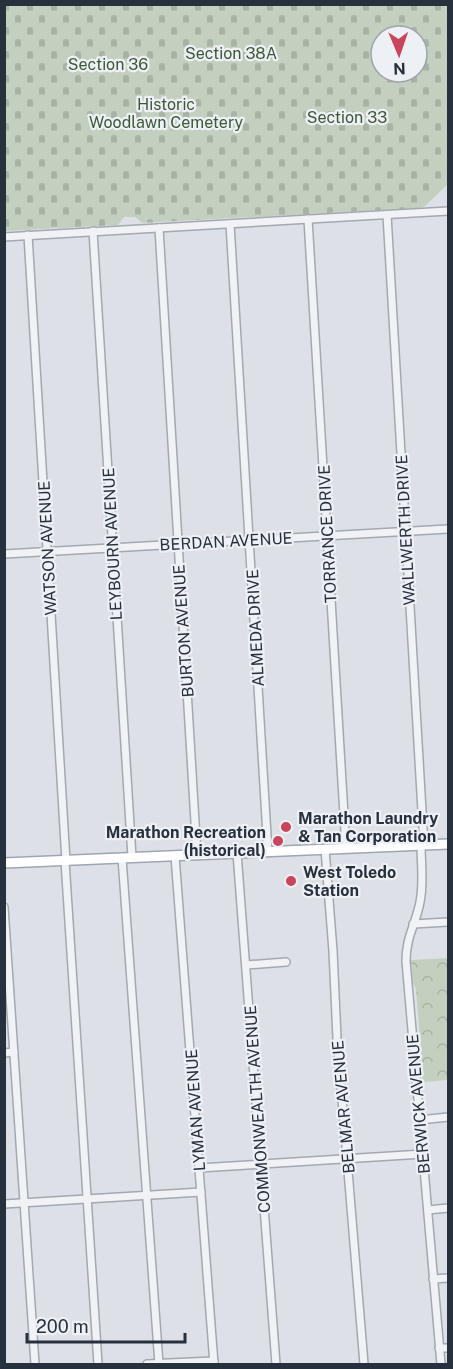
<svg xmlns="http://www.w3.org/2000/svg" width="453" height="1369" font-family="'Public Sans',sans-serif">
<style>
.cemetery{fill:url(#cemetery-stones);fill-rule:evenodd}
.park{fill:url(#park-crowns)}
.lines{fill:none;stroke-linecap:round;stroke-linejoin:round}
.minor-casing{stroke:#a3a8b1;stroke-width:10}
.major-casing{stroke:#9da6b2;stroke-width:12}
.minor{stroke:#f0f2f5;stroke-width:7}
.major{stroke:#fff;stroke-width:9}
.poi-dot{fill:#c9455b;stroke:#edf0f5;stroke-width:2}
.labels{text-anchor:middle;stroke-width:4.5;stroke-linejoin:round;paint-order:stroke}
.park-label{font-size:16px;fill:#3c5835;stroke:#edf0f5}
.street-label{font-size:16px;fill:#27303d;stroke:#edf0f5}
.poi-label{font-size:16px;font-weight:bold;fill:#27303d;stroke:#edf0f5;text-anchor:start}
</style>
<defs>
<pattern id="cemetery-stones" width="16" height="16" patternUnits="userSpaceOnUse" patternTransform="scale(1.5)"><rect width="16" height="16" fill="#c4d0bf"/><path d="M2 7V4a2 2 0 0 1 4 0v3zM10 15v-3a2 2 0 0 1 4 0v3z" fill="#a8b3a5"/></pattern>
<pattern id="park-crowns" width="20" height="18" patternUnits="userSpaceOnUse" patternTransform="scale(1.5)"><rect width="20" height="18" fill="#c4d0bf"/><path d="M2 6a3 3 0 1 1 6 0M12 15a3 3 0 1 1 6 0" fill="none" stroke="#a8b3a5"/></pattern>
</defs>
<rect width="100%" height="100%" fill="#dde1e7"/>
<path class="cemetery" d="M 5,5 L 448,5 L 448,184 L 425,206 L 420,208 L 142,223 L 135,217 L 124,217 L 118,225 L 5,231 ZM 381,36 L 417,36 L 417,72 L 381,72 Z"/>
<polygon class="park" points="448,958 448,1080 422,1082 421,1070 422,1066 416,989 413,983 411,960"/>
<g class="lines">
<g class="minor-casing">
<g id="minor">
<polyline points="387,215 424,845"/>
<polyline points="308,219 346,848"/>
<polyline points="230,224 268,852"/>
<polyline points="159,228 197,855"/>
<polyline points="93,231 132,857"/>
<polyline points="28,235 66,861"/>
<polyline points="4,237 448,211"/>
<polyline points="4,554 448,529"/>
<path d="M 421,845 C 421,864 424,883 420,902 C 416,924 406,936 406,961 L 441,1364"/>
<polyline points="325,849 333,951 337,1038 364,1364"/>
<polyline points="237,853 276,1364"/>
<polyline points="175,856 214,1364"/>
<polyline points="122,858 159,1364"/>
<polyline points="65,861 98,1364"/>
<polyline points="4,907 35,1364"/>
<polyline points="413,924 448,922"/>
<polyline points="246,965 286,962"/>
<polyline points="4,1053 14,1052"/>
<polyline points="420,1120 448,1117"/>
<polyline points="199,1168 423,1154"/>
<polyline points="4,1204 201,1192"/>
<polyline points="428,1210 448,1208"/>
<polyline points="433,1279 448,1278"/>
<polyline points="439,1348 448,1348"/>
<polyline points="147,1364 214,1361"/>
</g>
</g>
<g class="major-casing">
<polyline id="major" points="4,863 448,844"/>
</g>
<use href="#minor" class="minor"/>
<use href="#major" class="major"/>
</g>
<g class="poi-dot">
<circle cx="286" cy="827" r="6"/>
<circle cx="278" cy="841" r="6"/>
<circle cx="291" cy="881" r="6"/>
</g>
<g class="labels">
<g class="park-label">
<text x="231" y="59">Section 38A</text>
<text x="108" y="70">Section 36</text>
<text x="166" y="110">Historic<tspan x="166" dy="18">Woodlawn Cemetery</tspan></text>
<text x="347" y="123">Section 33</text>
</g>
<g class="street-label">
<text transform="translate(405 530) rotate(-93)" y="6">WALLWERTH DRIVE</text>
<text transform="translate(327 534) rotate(-93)" y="6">TORRANCE DRIVE</text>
<text transform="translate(226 541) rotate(-3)" y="6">BERDAN AVENUE</text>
<text transform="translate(112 544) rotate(-93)" y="6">LEYBOURN AVENUE</text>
<text transform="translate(47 548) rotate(-93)" y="6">WATSON AVENUE</text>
<text transform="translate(255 628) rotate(-93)" y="6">ALMEDA DRIVE</text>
<text transform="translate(183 631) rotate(-94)" y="6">BURTON AVENUE</text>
<text transform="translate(418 1104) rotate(-95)" y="6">BERWICK AVENUE</text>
<text transform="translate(343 1107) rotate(-95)" y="6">BELMAR AVENUE</text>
<text transform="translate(257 1109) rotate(-94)" y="6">COMMONWEALTH AVENUE</text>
<text transform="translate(195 1110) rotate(-94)" y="6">LYMAN AVENUE</text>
</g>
<g class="poi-label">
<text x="298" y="824">Marathon Laundry<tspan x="298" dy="18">&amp; Tan Corporation</tspan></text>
<text x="266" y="838" text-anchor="end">Marathon Recreation<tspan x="266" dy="18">(historical)</tspan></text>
<text x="303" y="878">West Toledo<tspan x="303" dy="18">Station</tspan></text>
</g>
</g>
<rect width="453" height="1369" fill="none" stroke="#27303d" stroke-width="12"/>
<g transform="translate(399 54) rotate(178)"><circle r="28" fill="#edf0f5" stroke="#9ea3ab" stroke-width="1.5"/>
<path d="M0-4.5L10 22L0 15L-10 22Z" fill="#c9455b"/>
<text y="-9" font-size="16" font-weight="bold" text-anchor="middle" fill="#27303d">N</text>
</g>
<path d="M27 1333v9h158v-9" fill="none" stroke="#27303d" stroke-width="3"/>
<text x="36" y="1333" font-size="18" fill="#27303d" stroke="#edf0f5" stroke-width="4.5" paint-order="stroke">200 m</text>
</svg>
